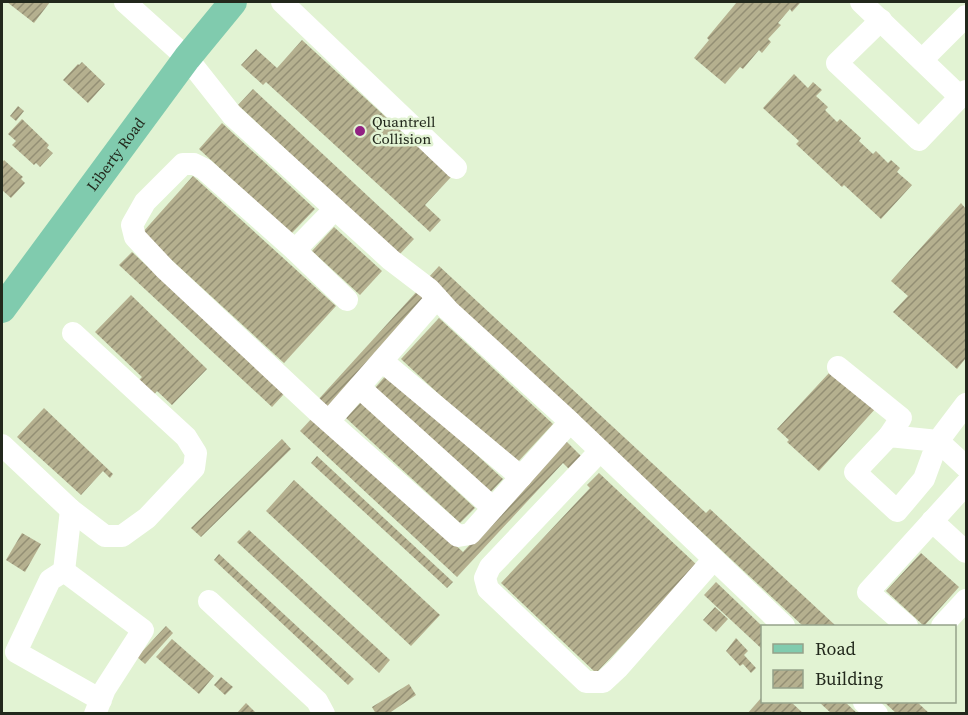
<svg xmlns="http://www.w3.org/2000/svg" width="968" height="715" font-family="'Source Serif 4',serif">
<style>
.building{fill:url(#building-hatch)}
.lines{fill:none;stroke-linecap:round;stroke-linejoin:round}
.minor{stroke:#fff;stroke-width:22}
.major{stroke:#80cbae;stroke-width:28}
.poi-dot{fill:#912182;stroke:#e2f3d3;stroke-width:2}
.labels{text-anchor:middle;stroke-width:5;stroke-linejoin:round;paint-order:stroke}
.poi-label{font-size:15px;fill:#22281c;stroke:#e2f3d3;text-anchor:start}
.street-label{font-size:15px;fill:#22281c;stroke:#e2f3d3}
</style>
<defs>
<pattern id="building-hatch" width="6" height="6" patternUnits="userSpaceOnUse" patternTransform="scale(1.5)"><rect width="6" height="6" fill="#b5b08f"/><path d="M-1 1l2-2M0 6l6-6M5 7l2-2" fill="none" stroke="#938f74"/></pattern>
</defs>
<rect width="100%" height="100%" fill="#e2f3d3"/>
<g class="building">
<polygon points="7,2 50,2 34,23"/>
<polygon points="737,2 800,3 792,12 790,9 778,23 781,25 768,39 771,42 762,53 759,50 743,69 740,67 725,84 694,58 709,40 707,38"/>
<polygon points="302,40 451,177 425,205 441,220 430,232 266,82 263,85 241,65 256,49 277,68"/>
<polygon points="82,62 105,84 88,103 63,80 78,64 79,65"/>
<polygon points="794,74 808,88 813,82 822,90 816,96 828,107 825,110 837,122 840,119 861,138 859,141 873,154 876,151 888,163 891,160 900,168 897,172 912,185 881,219 844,185 842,187 796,144 799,141 763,108"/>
<polygon points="253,89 414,239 399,255 238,105"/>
<polygon points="18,106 24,111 16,121 10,116"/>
<polygon points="22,119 49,145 47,148 53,153 40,167 36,163 34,165 12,145 16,141 8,134"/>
<polygon points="222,123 315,209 291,234 199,149"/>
<polygon points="4,160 23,177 21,179 25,183 11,198 2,190 2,163"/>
<polygon points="193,176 336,306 284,363 142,233"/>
<polygon points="961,203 966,209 966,358 957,369 893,312 908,296 891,281"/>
<polygon points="334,227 382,271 360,295 312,251"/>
<polygon points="132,252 284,394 272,407 119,265"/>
<polygon points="439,266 706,513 710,509 836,626 803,626 428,278"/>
<polygon points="419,289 429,298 327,410 317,401"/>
<polygon points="131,295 207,369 172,405 157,391 152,397 137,382 142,377 95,332"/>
<polygon points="439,318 553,424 515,465 401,359"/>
<polygon points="388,373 503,479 488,495 374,389"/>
<polygon points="829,373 876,408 819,471 787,442 789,440 777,429"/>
<polygon points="361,402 475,508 460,523 346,418"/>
<polygon points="44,408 113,474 110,478 103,471 81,495 17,437"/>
<polygon points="315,415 463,552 566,441 582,457 570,470 563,463 457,577 300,431"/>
<polygon points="282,439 291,449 201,537 191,528"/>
<polygon points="317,456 453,582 447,588 311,463"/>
<polygon points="599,473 698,566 596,673 501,583 590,488 587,485"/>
<polygon points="294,480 440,615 411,646 266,511"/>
<polygon points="249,530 390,660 379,673 237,542"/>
<polygon points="22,533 41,544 25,572 6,560"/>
<polygon points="921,553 959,587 924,626 886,591"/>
<polygon points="219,554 354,679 348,685 214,560"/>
<polygon points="716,582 762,626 762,649 704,595"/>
<polygon points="715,607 728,619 716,632 703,620"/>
<polygon points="166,626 173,633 145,664 137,657"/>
<polygon points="736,638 748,651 744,655 756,668 751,673 743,664 740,666 726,651"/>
<polygon points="172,639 214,676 199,694 156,657"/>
<polygon points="221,677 233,687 225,695 214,685"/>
<polygon points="409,684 416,695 388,714 376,714 372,707"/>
<polygon points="762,697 762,702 791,702 804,714 747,714"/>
<polygon points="819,702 845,702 858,714 832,714"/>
<polygon points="884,702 917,702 930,714 897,714"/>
<polygon points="246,703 257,714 236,714"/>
</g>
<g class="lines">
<g class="minor">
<polyline points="125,2 187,58 232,115 391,260 429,289 448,310 566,418 784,626"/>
<polyline points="282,2 456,168"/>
<polyline points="861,2 956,93 961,96 966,91"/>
<polyline points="881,20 837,63 919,140 961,96"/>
<polyline points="922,60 966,16"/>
<polyline points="335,209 295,250 347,300"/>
<polyline points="295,250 204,169 194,164 183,164 145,202 132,225 135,237 165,269 317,411 458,536 470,534 570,422"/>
<polyline points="382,361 521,477"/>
<polyline points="838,367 901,418 889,436"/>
<polyline points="359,387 493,508"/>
<polyline points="329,421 437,298"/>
<polyline points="938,441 889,436 855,472 897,511 924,479 938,441 966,404"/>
<polyline points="938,441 966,467"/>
<polyline points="2,445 71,510 105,536 122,536 147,518 194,468 196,453 186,437 73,333"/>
<polyline points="600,451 490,567 485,578 488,589 586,682 603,682 618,668 713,560"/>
<polyline points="932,521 966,552"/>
<polyline points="64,571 71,510"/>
<polyline points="209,601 317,701 324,714"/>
<polyline points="907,626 868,592 966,484"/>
<polyline points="942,626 966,600"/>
<polyline points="864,702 877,714"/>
<polyline points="95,714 105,689 143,630 64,571 50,580 16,652 101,700"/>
</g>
<path class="major" id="s1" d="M 2,309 L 187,58 L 233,2"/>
</g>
<circle class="poi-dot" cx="360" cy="131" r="6"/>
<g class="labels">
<g class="poi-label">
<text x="372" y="127">Quantrell<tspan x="372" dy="17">Collision</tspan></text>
</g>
<g class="street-label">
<text dy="5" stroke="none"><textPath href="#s1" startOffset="192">Liberty Road</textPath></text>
</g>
</g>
<rect width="968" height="715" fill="none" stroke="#22281c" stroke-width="6"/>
<rect x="761" y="625" width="195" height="78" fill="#e2f3d3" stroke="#95a28a" stroke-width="1.5"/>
<rect x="773" y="644" width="30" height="9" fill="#80cbae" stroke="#95a28a" stroke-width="1.5"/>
<text x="815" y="655" font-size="18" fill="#22281c">Road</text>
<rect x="773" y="670" width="30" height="18" fill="url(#building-hatch)" stroke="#95a28a" stroke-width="1.5"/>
<text x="815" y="685" font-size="18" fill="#22281c">Building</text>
</svg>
